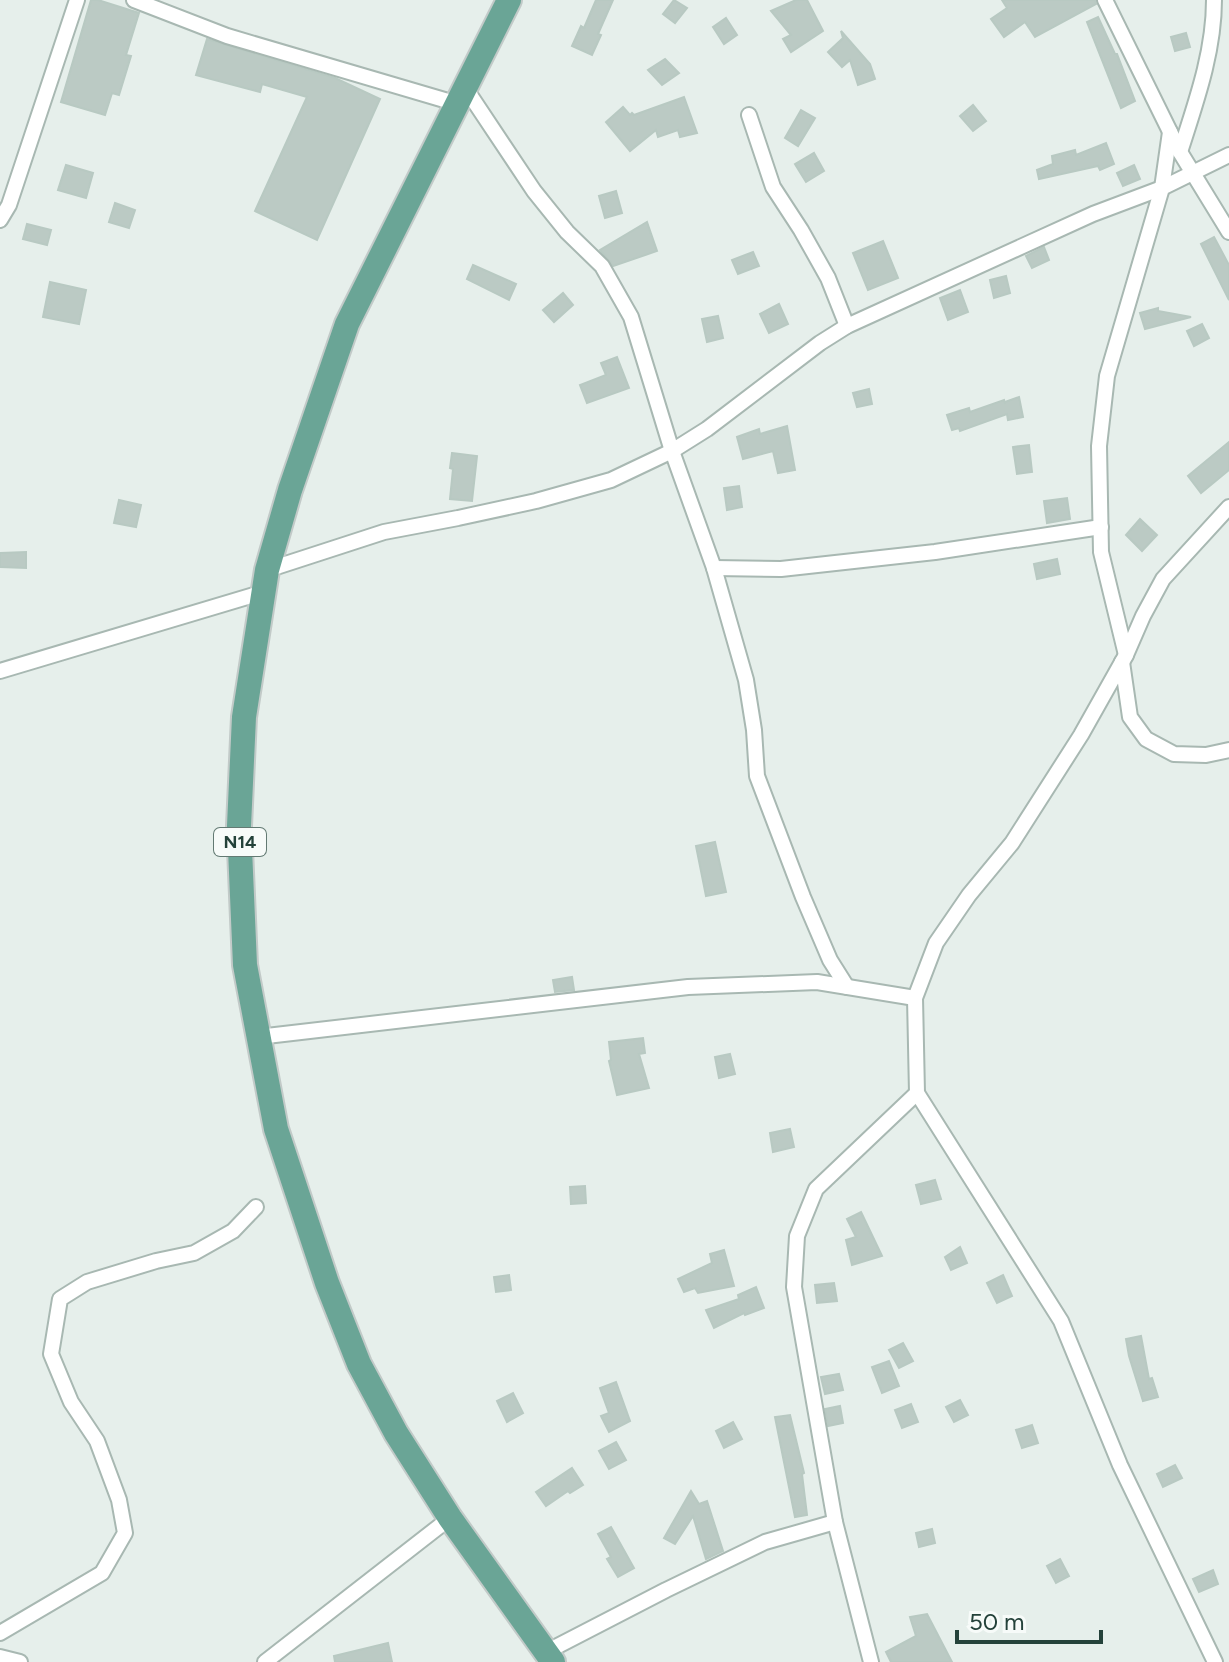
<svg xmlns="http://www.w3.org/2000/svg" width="1229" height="1662" font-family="Figtree,sans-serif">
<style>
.building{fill:#bbcac4;stroke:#b8c9c2;stroke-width:2}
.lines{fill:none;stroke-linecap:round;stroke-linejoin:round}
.minor-casing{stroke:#a8b8b2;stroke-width:18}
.primary-casing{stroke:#c2cac8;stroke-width:28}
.minor{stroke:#fff;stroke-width:14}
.primary{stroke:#6aa596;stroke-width:24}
.labels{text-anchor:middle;stroke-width:7;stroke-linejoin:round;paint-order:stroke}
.shield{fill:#f7fbf9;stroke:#637a73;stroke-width:2}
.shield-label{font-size:18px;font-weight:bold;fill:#24423a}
</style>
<rect width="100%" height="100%" fill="#e6efeb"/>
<g class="building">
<polygon points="91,0 98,0 139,13 126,55 131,56 119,95 112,93 105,115 61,102"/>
<polygon points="596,0 613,0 598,34 601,35 592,55 572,46 581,26 584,28"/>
<polygon points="674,0 687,8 675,23 663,14"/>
<polygon points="796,0 807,0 823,31 791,52 783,39 791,35 771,11"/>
<polygon points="1002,0 1095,0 1096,4 1035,37 1025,22 1004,37 991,19 1007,8"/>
<polygon points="1098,17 1115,54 1117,54 1135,101 1121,108 1087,22"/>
<polygon points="726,18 737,35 724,44 713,27"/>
<polygon points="841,31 870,64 875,79 858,85 850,60 842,67 828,52 843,38"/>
<polygon points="1186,33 1190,47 1175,51 1171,37"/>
<polygon points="207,39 335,78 380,99 317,240 255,211 307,97 262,84 260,92 196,75"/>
<polygon points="665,59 679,73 662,85 648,70"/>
<polygon points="684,97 697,133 680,137 678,130 658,137 656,130 630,151 606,122 623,107 630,115 632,113 634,115"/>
<polygon points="973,105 986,121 973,131 960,116"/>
<polygon points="801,110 815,118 798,146 785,138"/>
<polygon points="1106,143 1114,164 1100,170 1098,166 1039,179 1037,170 1053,164 1052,156 1075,150 1076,155"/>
<polygon points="814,153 824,171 806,182 795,164"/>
<polygon points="66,165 93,173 86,198 58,190"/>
<polygon points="1134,165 1140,179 1123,186 1117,173"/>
<polygon points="616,191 622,213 605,218 599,196"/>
<polygon points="115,203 135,210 129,228 109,222"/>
<polygon points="647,222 657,251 613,266 600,250"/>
<polygon points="27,224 51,230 47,245 23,239"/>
<polygon points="1214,237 1229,265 1229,300 1201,244"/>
<polygon points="883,241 898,278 868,290 853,253"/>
<polygon points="1044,247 1049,260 1032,268 1026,256"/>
<polygon points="753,252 759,266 738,274 732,260"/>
<polygon points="473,265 516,284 509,300 467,279"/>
<polygon points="1006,276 1010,293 994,298 990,280"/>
<polygon points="50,282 86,290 79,324 43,317"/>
<polygon points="960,290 968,312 948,320 940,298"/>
<polygon points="563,293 573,305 554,322 543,310"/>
<polygon points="779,304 788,324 769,333 760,314"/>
<polygon points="1158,308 1158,311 1191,317 1145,329 1140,313"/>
<polygon points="718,316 723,338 707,342 702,319"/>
<polygon points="1202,324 1209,338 1194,346 1187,331"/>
<polygon points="617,357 629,388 587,403 580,385 606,375 601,363"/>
<polygon points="869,389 872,404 857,407 853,393"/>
<polygon points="1019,397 1023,417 1008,420 1007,414 960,431 959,428 952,430 947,415 969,408 970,412 1004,400 1005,404 1005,402"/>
<polygon points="787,426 795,470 778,473 773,451 743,459 737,437 759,429 760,434"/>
<polygon points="1229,442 1229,470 1201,493 1188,476"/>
<polygon points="1029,445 1032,472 1017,474 1013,447"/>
<polygon points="452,453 477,456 472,501 450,499 453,469 450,468"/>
<polygon points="739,486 742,507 727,510 724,488"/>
<polygon points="1067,498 1070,519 1047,523 1044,501"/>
<polygon points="119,500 141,505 136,527 114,523"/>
<polygon points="1140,519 1157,535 1142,551 1126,535"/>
<polygon points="26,552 26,568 0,567 0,553"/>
<polygon points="1057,559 1060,574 1037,579 1034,564"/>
<polygon points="715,842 726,892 706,896 696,846"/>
<polygon points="572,977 574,990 555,992 553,980"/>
<polygon points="643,1038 645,1053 639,1054 649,1088 617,1095 609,1061 611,1060 609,1042"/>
<polygon points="730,1054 735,1074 719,1078 715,1057"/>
<polygon points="790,1129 794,1147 773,1152 770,1133"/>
<polygon points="935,1180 941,1199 921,1204 916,1185"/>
<polygon points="585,1186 586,1203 571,1204 570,1187"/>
<polygon points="861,1212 882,1256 852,1265 846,1240 856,1237 847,1219"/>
<polygon points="960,1247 967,1263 951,1270 945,1257"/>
<polygon points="724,1250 734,1286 698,1293 695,1288 684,1292 678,1279 712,1263 710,1254"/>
<polygon points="509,1275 511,1290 496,1292 494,1277"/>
<polygon points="1003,1275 1012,1296 997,1303 987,1283"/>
<polygon points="834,1283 837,1301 817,1303 815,1285"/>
<polygon points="756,1287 764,1308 745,1315 744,1313 714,1328 706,1310 739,1299 738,1295"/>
<polygon points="1141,1336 1149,1379 1152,1378 1158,1397 1143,1401 1129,1356 1126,1339"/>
<polygon points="903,1343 913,1361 899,1368 889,1350"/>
<polygon points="889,1361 899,1386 882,1393 872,1367"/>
<polygon points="839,1374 843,1390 825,1394 821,1377"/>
<polygon points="616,1382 630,1421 609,1432 601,1416 609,1413 600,1388"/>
<polygon points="513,1393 523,1413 507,1422 497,1401"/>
<polygon points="960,1400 968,1415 954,1422 946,1407"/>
<polygon points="911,1404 918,1422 902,1428 895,1410"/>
<polygon points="840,1406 843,1423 828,1426 825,1409"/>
<polygon points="790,1415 804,1473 802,1474 807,1515 795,1517 775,1417"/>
<polygon points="733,1422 742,1439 724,1448 716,1431"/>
<polygon points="1032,1425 1038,1443 1022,1448 1016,1430"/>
<polygon points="616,1442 626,1460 609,1469 599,1451"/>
<polygon points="1175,1465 1182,1478 1163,1487 1157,1474"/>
<polygon points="572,1468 583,1485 570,1493 568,1491 546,1506 536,1492"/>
<polygon points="691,1491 699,1504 707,1501 723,1551 706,1559 693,1516 675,1544 664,1538"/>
<polygon points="611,1527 634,1568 618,1577 607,1559 611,1557 598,1534"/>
<polygon points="932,1529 935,1543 919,1547 916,1533"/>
<polygon points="1060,1559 1069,1576 1056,1583 1047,1566"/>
<polygon points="1213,1570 1218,1584 1199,1592 1193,1579"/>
<polygon points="927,1614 952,1662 891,1662 886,1652 916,1636 910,1617"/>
<polygon points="388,1643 392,1662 335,1662 334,1656"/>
</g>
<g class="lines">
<g class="minor-casing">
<g id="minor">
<polyline points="134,0 227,36 458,104"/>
<polyline points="1105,0 1180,152 1229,232"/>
<polyline points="466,89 534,191 567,232 602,266 631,317 672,451 714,568 746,680 754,730 757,776 803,897 830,960 847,987"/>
<polyline points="749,115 773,187 801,230 828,278 847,326"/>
<path d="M 1180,152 C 1196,102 1214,52 1214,0"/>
<polyline points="0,220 9,205 77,0"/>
<polyline points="714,568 781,569 935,552 1101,527"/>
<polyline points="267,570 384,532 458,518 536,501 611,480 672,451 707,429 820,343 847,326 1093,214 1162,188 1229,155"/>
<polyline points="1126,655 1101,552 1099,446 1107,376 1162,188 1170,132"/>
<polyline points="1122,662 1130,717 1146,739 1174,754 1206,755 1229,750"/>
<polyline points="0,671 264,592"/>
<polyline points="258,1037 688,987 817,982 915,998"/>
<polyline points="0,1633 102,1573 125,1533 119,1500 97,1441 71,1402 51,1354 60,1299 87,1282 156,1261 194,1253 233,1231 256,1207"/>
<polyline points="546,1652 666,1590 765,1542 835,1522"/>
<polyline points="0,1657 20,1662"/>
<polyline points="265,1662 450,1518"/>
<polyline points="871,1662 835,1522 794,1287 797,1236 816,1189 917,1093"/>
<polyline points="1215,1662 1120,1465 1061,1321 917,1093 915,998 936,943 969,895 1012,843 1081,735 1126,655 1143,616 1163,579 1229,507"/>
</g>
</g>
<g class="primary-casing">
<polyline id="primary" points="509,0 347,324 290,490 267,570 244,717 239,826 245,965 276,1129 327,1283 359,1364 396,1433 450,1518 553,1662"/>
</g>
<use href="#minor" class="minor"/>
<use href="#primary" class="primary"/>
</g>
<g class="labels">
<rect class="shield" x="214" y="828" width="52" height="28" rx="6"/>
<g class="shield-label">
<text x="240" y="848">N14</text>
</g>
</g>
<path d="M957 1630v12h144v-12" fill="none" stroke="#24423a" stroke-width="4"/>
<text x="969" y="1630" font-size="24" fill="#24423a" stroke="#f7fbf9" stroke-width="6" paint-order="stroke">50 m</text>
</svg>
